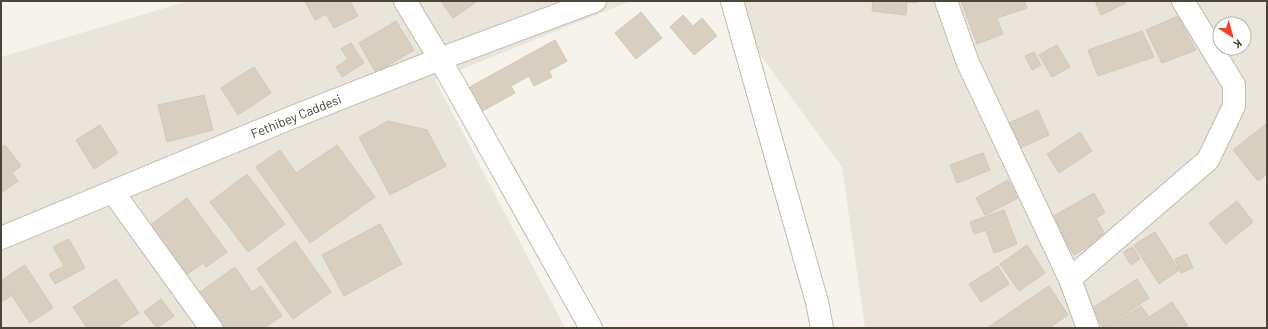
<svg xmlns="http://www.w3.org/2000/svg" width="1268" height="329" font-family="Barlow,sans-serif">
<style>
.residential{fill:#eae5da;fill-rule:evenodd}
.building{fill:#d8cfc1;stroke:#d3c7b4}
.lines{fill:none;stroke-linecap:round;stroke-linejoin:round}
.minor-casing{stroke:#c2bbae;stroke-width:24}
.minor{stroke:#fff;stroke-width:22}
.labels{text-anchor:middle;stroke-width:4;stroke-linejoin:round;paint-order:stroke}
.street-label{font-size:13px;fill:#4b4439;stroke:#fff}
</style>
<rect width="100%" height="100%" fill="#f6f3ec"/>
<g class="residential">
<polygon points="188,1 631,1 435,80 565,328 1,328 1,57"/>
<path d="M 721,1 L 1267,1 L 1267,328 L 865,328 L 842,167 ZM 1220,24 L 1244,24 L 1244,48 L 1220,48 Z"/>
</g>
<g class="building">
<polygon points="305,1 350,1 358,16 334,28 326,14 315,20"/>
<polygon points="441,1 478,1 453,18"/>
<polygon points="873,1 917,1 917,3 907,2 906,15 872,11"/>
<polygon points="961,1 1024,1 1027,8 997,18 1003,34 977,44"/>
<polygon points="1095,1 1125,1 1126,3 1101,15"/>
<polygon points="641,12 662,38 636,59 615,33"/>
<polygon points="683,15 693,26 702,18 717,36 694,55 670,27"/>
<polygon points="1178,16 1196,50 1162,63 1146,30"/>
<polygon points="396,21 414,50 376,73 359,43"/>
<polygon points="1142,31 1154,57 1098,76 1088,50"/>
<polygon points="555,40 567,61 549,71 552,77 534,86 529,76 511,86 515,93 479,113 466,89"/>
<polygon points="351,43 364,63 342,77 336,67 348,59 341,49"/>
<polygon points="1057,45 1070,67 1052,77 1039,55"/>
<polygon points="1034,52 1041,65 1032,70 1025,56"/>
<polygon points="254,67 271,93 238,115 221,88"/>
<polygon points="204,95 213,130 167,142 158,105"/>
<polygon points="1038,110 1049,135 1016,150 1004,125"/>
<polygon points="388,121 427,130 446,166 390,195 359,137"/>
<polygon points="1266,124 1267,125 1267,174 1258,181 1233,150"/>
<polygon points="100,125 118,153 94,169 76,140"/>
<polygon points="1080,132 1092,151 1059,173 1047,154"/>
<polygon points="5,145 21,166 12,173 18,181 1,193 1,148"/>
<polygon points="337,145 375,197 310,243 256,167 280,150 296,173"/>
<polygon points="983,153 990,170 957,183 950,165"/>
<polygon points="247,174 285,224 248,252 210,202"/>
<polygon points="1008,180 1018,198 985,215 976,198"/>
<polygon points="1094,193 1105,213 1096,218 1106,236 1074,255 1052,217"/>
<polygon points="187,198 227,252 206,267 203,263 186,275 150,225"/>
<polygon points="1237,201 1253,222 1226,244 1209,223"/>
<polygon points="1004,210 1017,244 994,253 986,230 974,234 970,222"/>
<polygon points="380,224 402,264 344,296 322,255"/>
<polygon points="1155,232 1179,270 1159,284 1134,245"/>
<polygon points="69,239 85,268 55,284 49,274 64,266 53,247"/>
<polygon points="295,241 331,292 293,319 257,269"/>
<polygon points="1027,245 1045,273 1019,291 1000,264"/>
<polygon points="1133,247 1140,259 1131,265 1123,252"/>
<polygon points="1187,254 1193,268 1181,273 1175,259"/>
<polygon points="25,265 53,308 30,323 2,280"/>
<polygon points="998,266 1009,284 981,302 969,284"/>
<polygon points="235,267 252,292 261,286 282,316 264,328 221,328 197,294"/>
<polygon points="116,279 139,313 116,328 87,328 73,307"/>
<polygon points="1137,279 1149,298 1105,328 1103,328 1091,309"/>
<polygon points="1,281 11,296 1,302"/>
<polygon points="1049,286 1068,315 1049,328 987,328"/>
<polygon points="161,299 174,316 157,328 144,312"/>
<polygon points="1172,302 1188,326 1186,328 1107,328 1141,306 1149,317"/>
</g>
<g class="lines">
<g class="minor-casing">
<g id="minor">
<polyline points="405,1 440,59 591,328"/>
<polyline points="732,1 817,302 822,328"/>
<polyline points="946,1 968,63 1070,279 1088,328"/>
<polyline points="113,192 211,328"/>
<polyline points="1,238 288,119 440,59 595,1"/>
<polyline points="1070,279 1208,160 1234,106 1234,85 1183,1"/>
</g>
</g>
<use href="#minor" class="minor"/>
</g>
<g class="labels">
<g class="street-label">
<text transform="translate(296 116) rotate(-22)" y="5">Fethibey Caddesi</text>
</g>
</g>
<rect width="1268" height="329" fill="none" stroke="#4b4439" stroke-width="4"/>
<g transform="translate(1232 36) rotate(144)"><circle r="19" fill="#ffffff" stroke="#b7b4b0"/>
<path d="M0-3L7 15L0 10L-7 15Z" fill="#fc3f1d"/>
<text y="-6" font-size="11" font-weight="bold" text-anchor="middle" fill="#4b4439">K</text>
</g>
</svg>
